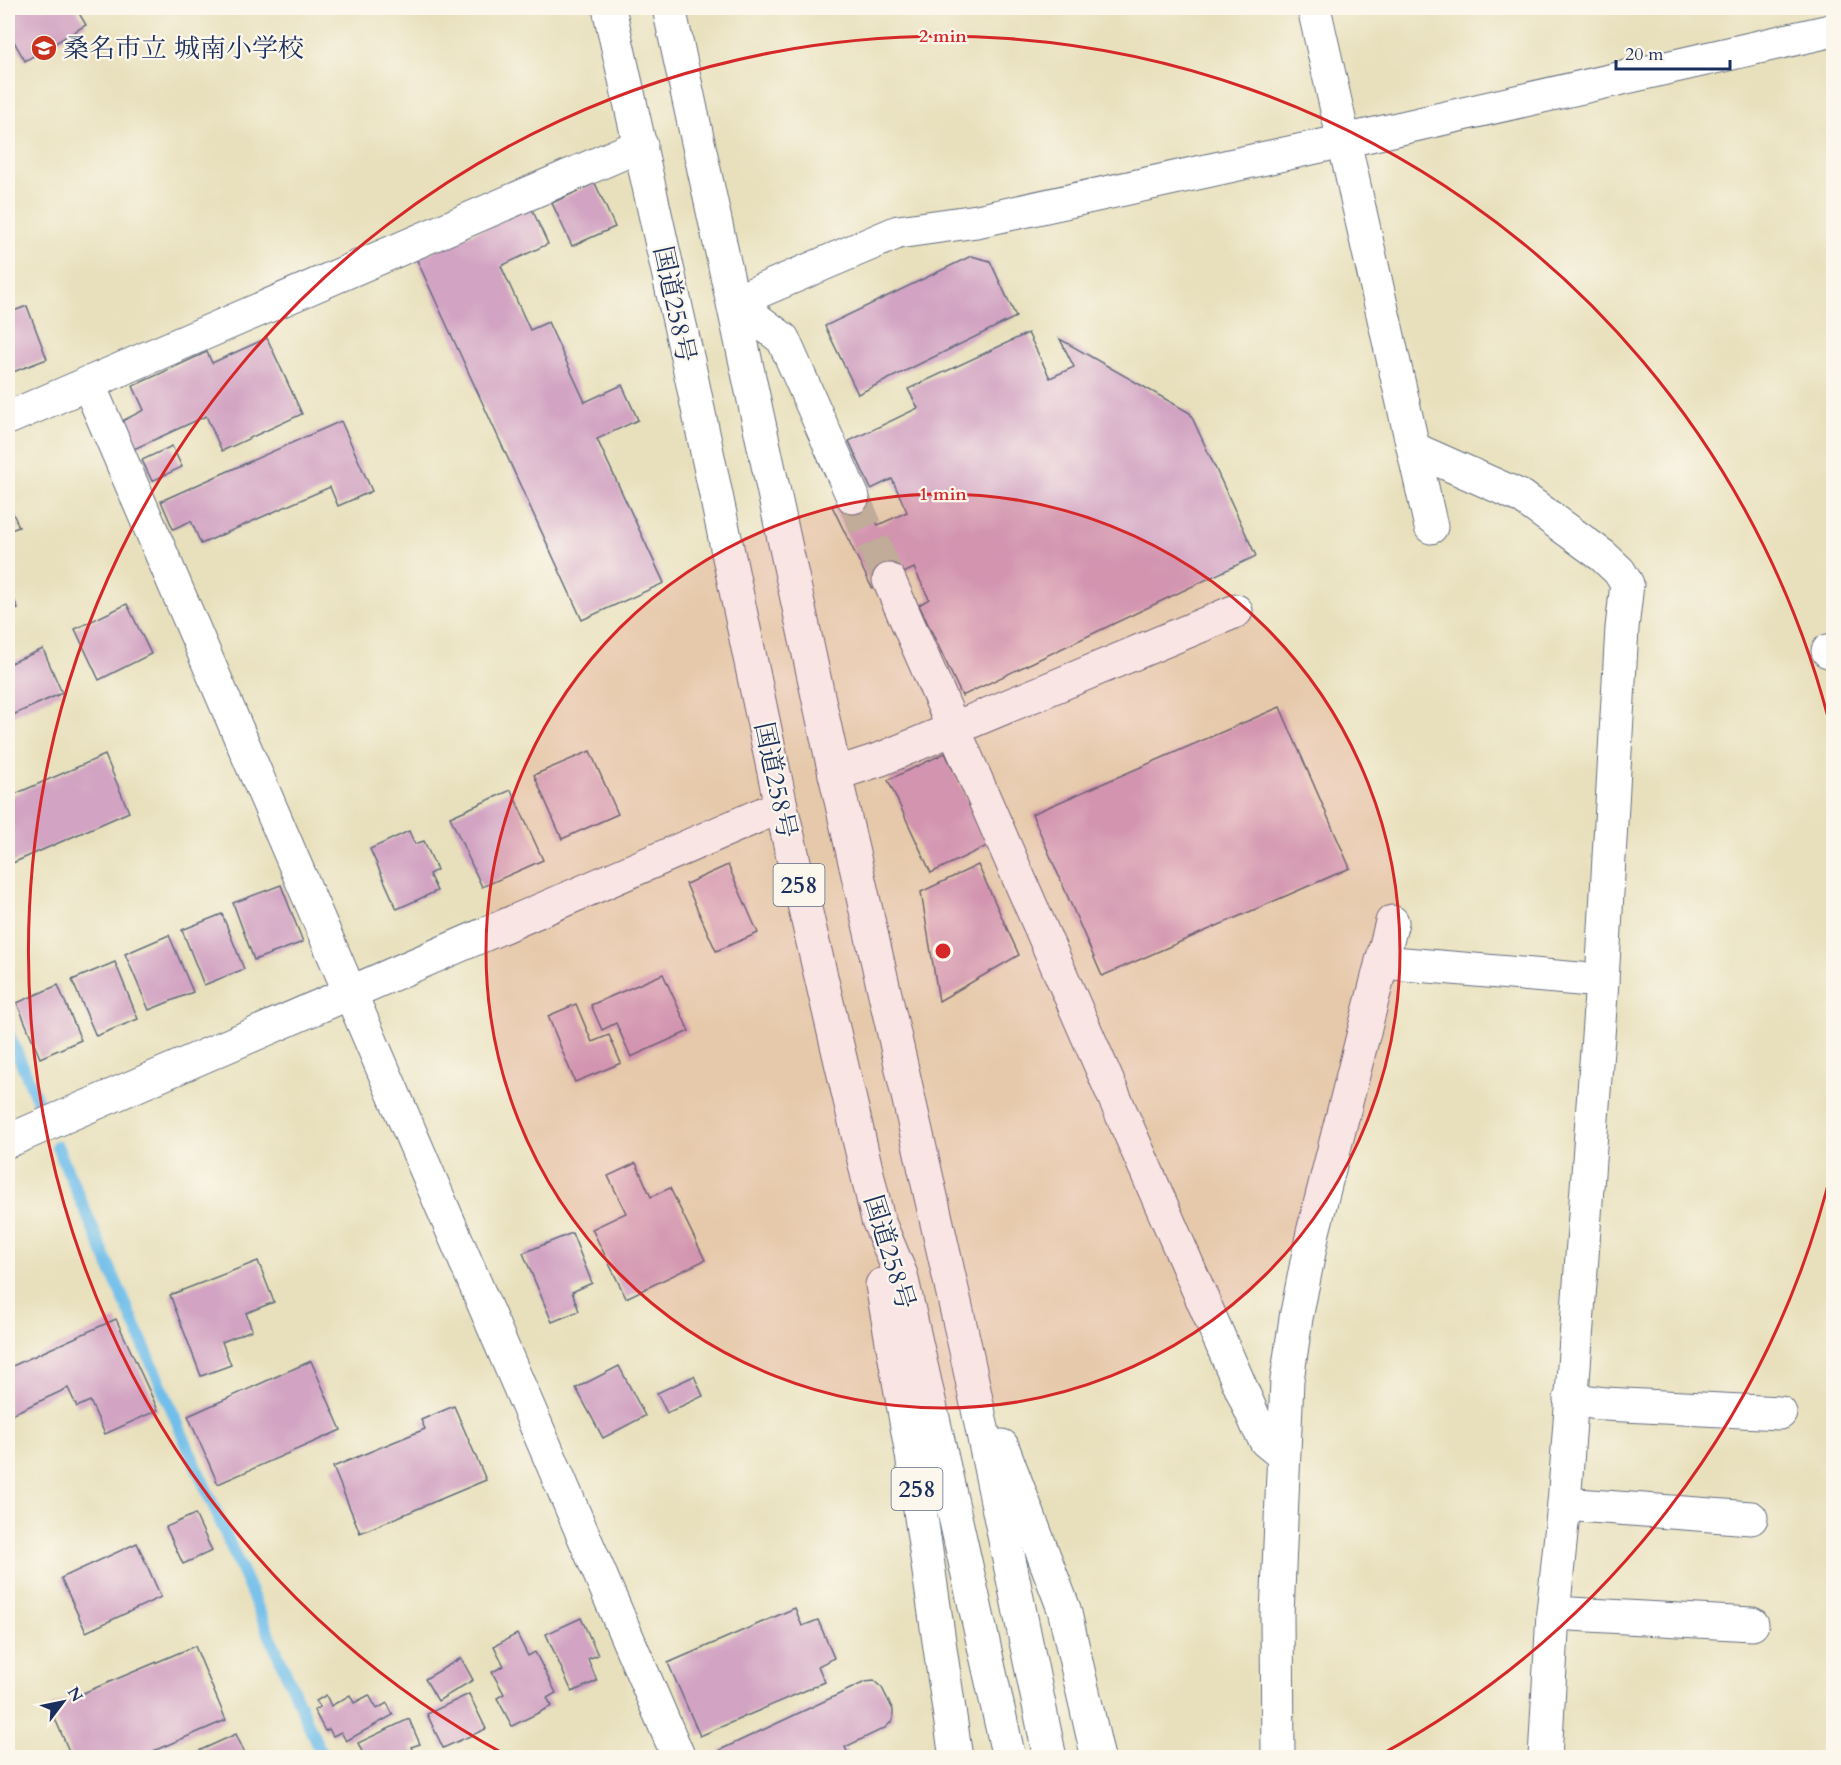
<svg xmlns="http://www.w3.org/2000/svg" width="1841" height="1765" font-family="Cardo,'Noto Serif JP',serif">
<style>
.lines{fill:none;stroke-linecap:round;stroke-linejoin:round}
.stream{stroke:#6fbeea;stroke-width:12}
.building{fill:#d2a3c2}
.minor-tunnel{stroke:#bfbda9;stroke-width:33;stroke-dasharray:33 16;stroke-linecap:butt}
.minor-casing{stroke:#636d7f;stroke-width:35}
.highway-casing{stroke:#636d7f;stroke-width:35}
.minor{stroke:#fff;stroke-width:33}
.highway{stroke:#fff;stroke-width:33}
.ring{fill:none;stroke:#d62828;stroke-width:3}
.labels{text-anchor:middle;stroke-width:4.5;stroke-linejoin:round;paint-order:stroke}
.shield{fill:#fbf7ec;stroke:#5e6b89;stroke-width:1.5}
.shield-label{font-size:24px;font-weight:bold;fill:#1b2f5e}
.poi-label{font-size:26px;fill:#1b2f5e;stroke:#fbf7ec;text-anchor:start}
.street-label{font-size:26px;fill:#1b2f5e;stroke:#fbf7ec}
.centre{fill:#d62828;stroke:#fbf7ec;stroke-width:3}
.ring-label{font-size:18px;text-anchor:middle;font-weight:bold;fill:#d62828;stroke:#fbf7ec;stroke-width:4.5;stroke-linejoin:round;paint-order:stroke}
</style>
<rect width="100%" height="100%" fill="#fbf7ec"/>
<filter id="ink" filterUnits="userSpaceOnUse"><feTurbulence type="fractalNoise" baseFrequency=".0167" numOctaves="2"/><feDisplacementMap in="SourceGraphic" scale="12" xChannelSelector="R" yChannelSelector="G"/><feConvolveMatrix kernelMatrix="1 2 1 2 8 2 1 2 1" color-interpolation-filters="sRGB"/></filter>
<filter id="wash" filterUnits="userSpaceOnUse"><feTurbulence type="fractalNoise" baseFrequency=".008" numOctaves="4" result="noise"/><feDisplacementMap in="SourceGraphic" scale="24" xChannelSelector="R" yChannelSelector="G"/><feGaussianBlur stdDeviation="1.35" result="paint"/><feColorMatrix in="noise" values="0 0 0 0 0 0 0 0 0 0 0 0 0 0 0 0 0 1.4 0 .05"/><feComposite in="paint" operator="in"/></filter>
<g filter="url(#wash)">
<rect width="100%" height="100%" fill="#e8e0bc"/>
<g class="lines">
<g class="stream">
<polyline points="8,1032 38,1102"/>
<polyline points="57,1146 323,1758"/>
</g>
</g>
<g id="blocks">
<g class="building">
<polygon points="8,8 76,8 86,25 25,61 8,31"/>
<polygon points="595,183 615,227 572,246 552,203"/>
<polygon points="531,207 548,244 501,266 530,330 548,322 585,402 622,385 638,420 597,439 664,583 582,620 416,258"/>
<polygon points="971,256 990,261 1016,317 858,394 825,326"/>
<polygon points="27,306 47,359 8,374 8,313"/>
<polygon points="1028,333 1050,378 1074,367 1060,339 1190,413 1256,556 962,696 919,605 929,599 914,568 872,588 832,506 862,492 878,525 907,512 892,479 871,489 849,441 918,408 908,389"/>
<polygon points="267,338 302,414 222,451 206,416 134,449 122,421 144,410 133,386 207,352 212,363"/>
<polygon points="341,421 372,491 338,506 330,487 201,544 191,521 173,529 161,501"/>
<polygon points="172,446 182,467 152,481 142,460"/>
<polygon points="8,502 19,527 8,531"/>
<polygon points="8,585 18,609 8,613"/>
<polygon points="127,604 151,654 99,680 75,629"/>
<polygon points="43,649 62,693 8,717 8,664"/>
<polygon points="1280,707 1350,868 1102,976 1032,814"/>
<polygon points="590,751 618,814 562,839 534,775"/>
<polygon points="945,753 989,845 931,873 888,780"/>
<polygon points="105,755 129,812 8,865 8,797"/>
<polygon points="511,790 543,860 482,887 450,817"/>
<polygon points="409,831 415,844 424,841 437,870 429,874 437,891 397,909 370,849"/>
<polygon points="728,865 758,933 716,951 686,884"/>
<polygon points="978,865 1019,955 939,1001 921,892"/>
<polygon points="281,885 303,942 254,960 233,903"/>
<polygon points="222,914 244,969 204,985 182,930"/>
<polygon points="169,935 193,992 149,1010 125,954"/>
<polygon points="115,962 138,1019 96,1036 72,980"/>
<polygon points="663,974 689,1031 631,1057 616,1023 602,1030 591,1005"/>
<polygon points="58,985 81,1040 40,1058 17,1003"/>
<polygon points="576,1004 592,1042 609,1035 621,1063 575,1082 548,1016"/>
<polygon points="636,1163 651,1197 670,1188 705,1260 626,1298 592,1229 626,1213 608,1176"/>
<polygon points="572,1233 592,1283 572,1292 579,1311 552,1322 523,1253"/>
<polygon points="258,1261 274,1302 246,1313 252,1330 222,1342 231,1365 201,1376 170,1295"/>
<polygon points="116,1319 158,1410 105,1434 90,1401 77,1407 68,1388 8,1416 8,1368"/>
<polygon points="311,1361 341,1430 218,1484 188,1416"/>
<polygon points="619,1366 645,1416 603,1438 576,1388"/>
<polygon points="694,1376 703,1396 667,1413 657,1393"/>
<polygon points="454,1406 486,1480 360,1533 333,1467 425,1429 421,1420"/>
<polygon points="195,1514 212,1551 183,1564 166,1527"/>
<polygon points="137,1543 161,1597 86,1632 61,1578"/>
<polygon points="795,1608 802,1626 818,1620 834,1658 818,1666 825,1682 700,1736 668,1663"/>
<polygon points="581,1618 598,1655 588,1659 597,1681 572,1692 546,1634"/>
<polygon points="517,1634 528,1656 535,1652 556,1693 547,1698 552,1706 512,1726 497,1698 504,1694 492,1672 504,1666 494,1646"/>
<polygon points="195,1646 226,1720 137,1758 72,1758 50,1707"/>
<polygon points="461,1658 473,1680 438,1701 425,1679"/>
<polygon points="874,1681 882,1688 893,1710 893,1720 885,1728 845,1747 850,1758 723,1758 720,1750 865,1682"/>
<polygon points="469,1694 486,1729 443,1748 427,1714"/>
<polygon points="326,1695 331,1706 350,1695 354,1703 369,1695 377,1709 387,1703 393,1715 346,1741 341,1732 333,1736 329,1729 325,1731 314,1710 320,1707 316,1701"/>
<polygon points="409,1719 420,1744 411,1747 416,1758 365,1758 358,1743"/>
<polygon points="236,1734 247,1758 183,1758"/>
</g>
</g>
</g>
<g filter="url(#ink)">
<use href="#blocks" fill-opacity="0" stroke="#636d7f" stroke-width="1.5"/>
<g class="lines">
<polyline class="minor-tunnel" points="853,497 889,580"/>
<g class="minor-casing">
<g id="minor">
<polyline points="1314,8 1431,527"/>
<polyline points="734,302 898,232 977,221 1344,141 1834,30"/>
<polyline points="734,302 783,339 853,497"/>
<polyline points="88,383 679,1758"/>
<polyline points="8,418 641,145"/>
<polyline points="1414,449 1522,497 1603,556 1619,571 1627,584 1622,628 1602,981 1564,1504 1553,1613 1545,1758"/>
<polyline points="889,580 1258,1427 1266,1441 1283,1455"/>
<polyline points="1828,651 1834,650"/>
<polyline points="835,774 881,759 1236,611"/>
<polyline points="1382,962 1602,981"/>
<polyline points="8,1141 781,806"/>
<polyline points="1570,1399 1605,1404 1780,1413"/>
<polyline points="1564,1504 1751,1518"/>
<polyline points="1553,1613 1752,1624"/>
<polyline points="1278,1758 1277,1615 1287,1380 1296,1318 1313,1232 1392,922"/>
</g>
</g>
<g class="highway-casing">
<g id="highway">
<polyline points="609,8 688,361 781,806 878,1220 901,1275 1009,1758"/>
<polyline points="669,8 835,774 966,1351 1050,1758"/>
<polyline points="882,1285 912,1455 956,1758"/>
<polyline points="1002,1446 1064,1609 1098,1758"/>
</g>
</g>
<use href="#minor" class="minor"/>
<use href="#highway" class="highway"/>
</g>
</g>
<circle cx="943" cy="951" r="457" fill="#d62828" fill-opacity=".12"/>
<g class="ring">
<circle cx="943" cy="951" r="457"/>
<path d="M1833 1165A915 915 0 0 1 1380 1755M506 1755A915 915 0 1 1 1833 737"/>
</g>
<defs>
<g id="school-disc" transform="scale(1.35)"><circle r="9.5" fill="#c8321e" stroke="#fbf7ec"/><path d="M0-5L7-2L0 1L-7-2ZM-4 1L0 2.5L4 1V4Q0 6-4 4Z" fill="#fff"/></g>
</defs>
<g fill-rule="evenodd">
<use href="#school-disc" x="44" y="48"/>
</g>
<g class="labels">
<g class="shield">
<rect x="773.5" y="864" width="51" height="42" rx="4.5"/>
<rect x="891.5" y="1468" width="51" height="42" rx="4.5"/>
</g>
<g class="shield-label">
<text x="799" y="893">258</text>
<text x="917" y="1497">258</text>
</g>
<g class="poi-label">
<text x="63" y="57">桑名市立 城南小学校</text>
</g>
<g class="street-label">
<text transform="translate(675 304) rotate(78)" y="9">国道258号</text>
<text transform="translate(776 780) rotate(78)" y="9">国道258号</text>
<text transform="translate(890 1252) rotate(73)" y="9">国道258号</text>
</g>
</g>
<circle cx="943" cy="951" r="9" class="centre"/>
<g class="ring-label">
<text x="943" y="42">2 min</text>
<text x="943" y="500">1 min</text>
</g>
<rect width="1841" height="1765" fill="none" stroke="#fbf7ec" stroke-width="30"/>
<g transform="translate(63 1702) rotate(58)" stroke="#fbf7ec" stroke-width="4.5" paint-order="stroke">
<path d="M0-4.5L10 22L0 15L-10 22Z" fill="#1b2f5e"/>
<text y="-9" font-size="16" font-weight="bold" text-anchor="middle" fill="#1b2f5e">N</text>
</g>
<path d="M1616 60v9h114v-9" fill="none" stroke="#1b2f5e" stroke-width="3"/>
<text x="1625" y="60" font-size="18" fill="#1b2f5e" stroke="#fbf7ec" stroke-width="4.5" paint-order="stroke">20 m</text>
</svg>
